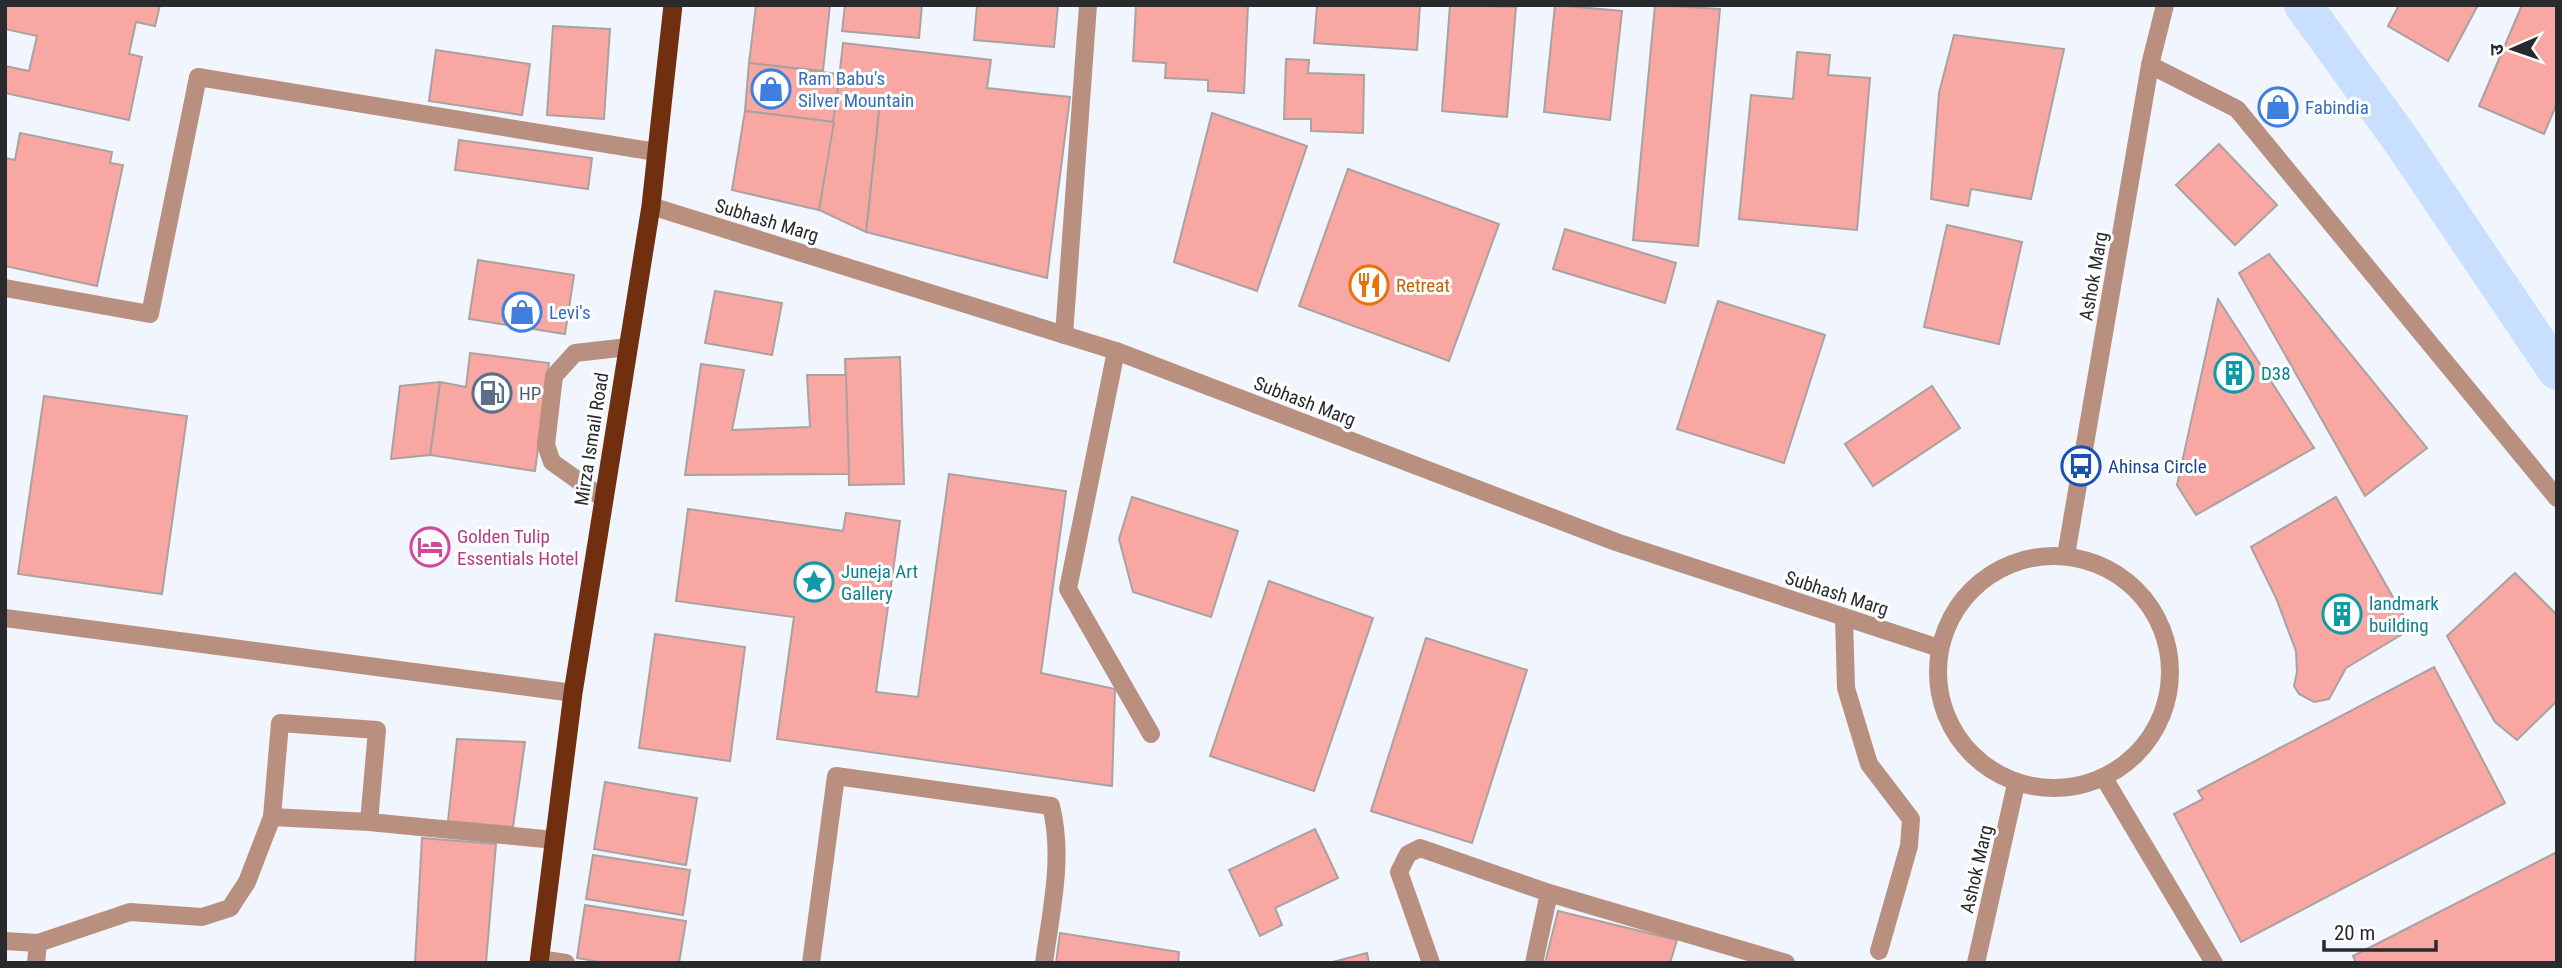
<svg xmlns="http://www.w3.org/2000/svg" width="2562" height="968" font-family="'Roboto Condensed','Noto Sans Devanagari',sans-serif">
<style>
.lines{fill:none;stroke-linecap:round;stroke-linejoin:round}
.canal{stroke:#c8dffe;stroke-width:38}
.building{fill:#f9a7a3;stroke:#aaa1a0;stroke-width:2}
.service{stroke:#b9907f;stroke-width:18}
.minor{stroke:#b9907f;stroke-width:18}
.tertiary{stroke:#b9907f;stroke-width:18}
.trunk{stroke:#702f0e;stroke-width:19}
.labels{text-anchor:middle;stroke-width:6;stroke-linejoin:round;paint-order:stroke}
.shop-label{font-size:19px;fill:#366cbe;stroke:#fff;text-anchor:start}
.street-label{font-size:19px;fill:#292a2d;stroke:#fff}
.food-label{font-size:19px;fill:#c56008;stroke:#fff;text-anchor:start}
.culture-label{font-size:19px;fill:#0d838f;stroke:#fff;text-anchor:start}
.service-label{font-size:19px;fill:#4e5e75;stroke:#fff;text-anchor:start}
.transit-label{font-size:19px;fill:#164399;stroke:#fff;text-anchor:start}
.hotel-label{font-size:19px;fill:#b23c85;stroke:#fff;text-anchor:start}
</style>
<rect width="100%" height="100%" fill="#f1f5fd"/>
<g class="lines">
<polyline class="canal" points="2303,5 2401,140 2557,371"/>
</g>
<g class="building">
<polygon points="5,5 160,5 155,26 136,22 129,54 142,57 129,120 5,93 5,66 29,71 37,36 5,29"/>
<polygon points="756,5 830,5 823,71 749,63"/>
<polygon points="845,5 922,5 919,38 842,31"/>
<polygon points="977,5 1058,5 1054,47 974,40"/>
<polygon points="1136,5 1248,5 1244,93 1208,91 1208,80 1165,78 1166,63 1133,61"/>
<polygon points="1317,5 1420,5 1417,50 1314,43"/>
<polygon points="1450,5 1516,7 1507,117 1442,111"/>
<polygon points="1555,5 1622,11 1610,120 1544,112"/>
<polygon points="1655,5 1720,9 1698,246 1633,240"/>
<polygon points="2399,5 2478,5 2448,61 2388,26"/>
<polygon points="2522,5 2557,5 2557,103 2544,134 2479,106"/>
<polygon points="553,26 610,29 604,119 547,115"/>
<polygon points="1954,35 2064,49 2031,199 1971,189 1968,206 1931,199 1939,93"/>
<polygon points="843,43 991,60 987,88 1070,97 1047,278 866,232 880,101 837,96"/>
<polygon points="436,50 530,64 522,115 429,101"/>
<polygon points="1797,52 1830,55 1828,75 1870,78 1857,230 1739,219 1751,95 1793,99"/>
<polygon points="1286,59 1309,60 1308,73 1364,75 1363,133 1311,131 1311,119 1284,119"/>
<polygon points="749,63 839,74 834,122 745,111"/>
<polygon points="837,96 880,101 866,232 819,210"/>
<polygon points="745,111 834,122 819,210 732,190"/>
<polygon points="1212,113 1307,146 1257,291 1174,262"/>
<polygon points="20,133 112,152 110,163 123,165 97,286 5,266 5,158 15,160"/>
<polygon points="459,140 592,158 588,189 455,170"/>
<polygon points="2219,144 2277,205 2235,245 2176,185"/>
<polygon points="1348,169 1499,224 1449,361 1299,306"/>
<polygon points="1947,225 2022,242 1999,344 1924,327"/>
<polygon points="1565,229 1676,263 1665,303 1553,269"/>
<polygon points="2269,254 2427,448 2365,496 2239,273"/>
<polygon points="478,260 574,275 565,334 469,319"/>
<polygon points="715,291 782,303 772,355 705,343"/>
<polygon points="2218,299 2314,448 2196,515 2177,485"/>
<polygon points="1718,301 1825,335 1784,463 1677,429"/>
<polygon points="470,353 549,363 535,471 430,455 440,382 466,387"/>
<polygon points="900,357 904,484 849,485 845,359"/>
<polygon points="701,364 744,370 732,430 810,427 807,375 846,375 849,474 685,475"/>
<polygon points="440,382 430,455 391,459 400,386"/>
<polygon points="1932,386 1960,428 1873,486 1845,444"/>
<polygon points="44,396 187,416 162,594 18,574"/>
<polygon points="949,474 1066,491 1041,673 1115,689 1112,786 777,739 794,617 676,601 688,509 843,531 846,513 900,521 876,692 918,697"/>
<polygon points="1132,497 1238,531 1211,617 1133,592 1119,539"/>
<polygon points="2336,497 2411,629 2346,668 2329,699 2314,702 2299,694 2294,686 2297,672 2296,651 2276,598 2251,547"/>
<polygon points="2515,573 2557,615 2557,701 2517,740 2495,722 2447,636"/>
<polygon points="1269,581 1373,618 1314,791 1210,756"/>
<polygon points="655,634 745,647 730,761 639,748"/>
<polygon points="1426,638 1527,670 1472,843 1371,811"/>
<polygon points="2434,667 2505,803 2241,942 2174,814 2203,799 2198,791"/>
<polygon points="457,739 525,742 513,827 448,821"/>
<polygon points="605,782 697,798 686,865 594,849"/>
<polygon points="1315,829 1338,878 1275,908 1282,925 1260,936 1229,870"/>
<polygon points="422,838 496,844 486,963 415,963"/>
<polygon points="2557,852 2557,963 2356,963 2353,956"/>
<polygon points="593,855 690,870 683,915 586,899"/>
<polygon points="585,905 686,921 679,963 606,963 577,958"/>
<polygon points="1558,911 1677,940 1670,963 1545,963"/>
<polygon points="1060,933 1179,952 1178,963 1056,963"/>
<polygon points="1367,953 1369,963 1329,963"/>
</g>
<g class="lines">
<g class="service">
<polyline points="1064,335 1088,5"/>
<polyline points="1116,351 1068,589 1151,734"/>
<polyline points="604,499 552,462 546,445 554,376 575,353 628,347"/>
<polyline points="1844,617 1846,688 1869,764 1911,819 1909,846 1879,951"/>
<polyline points="539,959 566,963"/>
<path d="M 811,963 L 836,776 L 1051,806 C 1064,857 1051,911 1044,963"/>
</g>
<g class="minor">
<polyline points="2150,65 2237,109 2557,498"/>
<polyline points="651,206 1116,351 1616,542 1939,648"/>
<polyline points="5,288 150,314 198,77 656,152"/>
<polyline points="5,618 573,693"/>
<polyline points="2104,778 2214,963"/>
<polyline points="369,822 377,730 280,723 272,817 369,822 555,840"/>
<polyline points="5,941 38,943 130,912 202,917 230,908 247,882 272,817"/>
<polyline points="36,963 38,943"/>
<polyline points="1431,963 1399,872 1408,854 1420,848 1549,893 1786,963"/>
<polyline points="1534,963 1549,893"/>
</g>
<g class="tertiary">
<polyline points="2066,555 2150,65 2165,5"/>
<circle cx="2054" cy="672" r="116"/>
<polyline points="1976,963 2016,784"/>
</g>
<polyline class="trunk" points="539,963 573,693 651,206 673,5"/>
</g>
<defs>
<g id="shop-ring" transform="scale(2.0125)"><circle r="9.5" fill="#fff" stroke="#3f7fe0" stroke-width="1.5"/><path d="M-5-2.5h2.3a2.7 3.5 0 0 1 5.4 0H5L5.5 6h-11ZM-1.5-2.5h3a1.5 2.3 0 0 0-3 0Z" fill="#3f7fe0"/></g>
<g id="restaurant-ring" transform="scale(2.0125)"><circle r="9.5" fill="#fff" stroke="#e8710a" stroke-width="1.5"/><path d="M-5-6h1v4h1v-4h1v4h1v-4h1v5L-1.5 .5V6h-2V.5L-5-1ZM5-6V6H3V1.5H1.5Q1.5-4 5-6Z" fill="#e8710a"/></g>
<g id="building-ring" transform="scale(2.0125)"><circle r="9.5" fill="#fff" stroke="#0f9aa8" stroke-width="1.5"/><path d="M-4-6H4V6H1V3H-1V6H-4ZM-2.5-4.3h1.7v1.8h-1.7ZM.8-4.3h1.7v1.8H.8ZM-2.5-1h1.7V.8h-1.7ZM.8-1h1.7V.8H.8Z" fill="#0f9aa8"/></g>
<g id="fuel-ring" transform="scale(2.0125)"><circle r="9.5" fill="#fff" stroke="#5c6f8a" stroke-width="1.5"/><path d="M-5.5-6h7V0h2V4h1.3V-2.5L3-4.5l.8-.8L6-3V5H2.5V1h-1V6h-7ZM-4.2-4.7v3.2H.2V-4.7Z" fill="#5c6f8a"/></g>
<g id="bus-ring" transform="scale(2.0125)"><circle r="9.5" fill="#fff" stroke="#1a4fb4" stroke-width="1.5"/><path d="M-5-6H5V4H4V6H2V4H-2V6H-4V4H-5ZM-3.5-4V0h7V-4ZM-3.5 1.2v1.5H-2V1.2ZM2 1.2v1.5H3.5V1.2Z" fill="#1a4fb4"/></g>
<g id="hotel-ring" transform="scale(2.0125)"><circle r="9.5" fill="#fff" stroke="#d1479c" stroke-width="1.5"/><path d="M-6-4.5h1.5V1H6V5H4.5V3h-9V5H-6ZM-4 0a1.8 1.8 0 1 1 3.6 0ZM.5 0V-2.5h3Q6-2.5 6 0Z" fill="#d1479c"/></g>
<g id="sight-ring" transform="scale(2.0125)"><circle r="9.5" fill="#fff" stroke="#0f9aa8" stroke-width="1.5"/><path d="M0-6L1.8-2.2L6-1.7L2.9 1.2L3.7 5.4L0 3.3L-3.7 5.4L-2.9 1.2L-6-1.7L-1.8-2.2Z" fill="#0f9aa8"/></g>
</defs>
<g fill-rule="evenodd">
<use href="#shop-ring" x="771" y="89"/>
<use href="#shop-ring" x="2278" y="107"/>
<use href="#restaurant-ring" x="1369" y="285"/>
<use href="#shop-ring" x="522" y="312"/>
<use href="#building-ring" x="2234" y="373"/>
<use href="#fuel-ring" x="492" y="393"/>
<use href="#bus-ring" x="2081" y="466"/>
<use href="#hotel-ring" x="430" y="547"/>
<use href="#sight-ring" x="814" y="582"/>
<use href="#building-ring" x="2342" y="614"/>
</g>
<g class="labels">
<g class="shop-label">
<text x="798" y="85">Ram Babu's<tspan x="798" dy="22">Silver Mountain</tspan></text>
<text x="2305" y="114">Fabindia</text>
<text x="549" y="319">Levi's</text>
</g>
<g class="street-label">
<text transform="translate(767 220) rotate(17)" y="7">Subhash Marg</text>
<text transform="translate(2093 276) rotate(-80)" y="7">Ashok Marg</text>
<text transform="translate(1305 401) rotate(21)" y="7">Subhash Marg</text>
<text transform="translate(591 439) rotate(-81)" y="7">Mirza Ismail Road</text>
<text transform="translate(1837 593) rotate(18)" y="7">Subhash Marg</text>
<text transform="translate(1976 869) rotate(-77)" y="7">Ashok Marg</text>
</g>
<g class="food-label">
<text x="1396" y="292">Retreat</text>
</g>
<g class="culture-label">
<text x="2261" y="380">D38</text>
<text x="841" y="578">Juneja Art<tspan x="841" dy="22">Gallery</tspan></text>
<text x="2369" y="610">landmark<tspan x="2369" dy="22">building</tspan></text>
</g>
<g class="service-label">
<text x="519" y="400">HP</text>
</g>
<g class="transit-label">
<text x="2108" y="473">Ahinsa Circle</text>
</g>
<g class="hotel-label">
<text x="457" y="543">Golden Tulip<tspan x="457" dy="22">Essentials Hotel</tspan></text>
</g>
</g>
<rect width="2562" height="968" fill="none" stroke="#292a2d" stroke-width="14"/>
<g transform="translate(2513 49) rotate(268)" stroke="#ffffff" stroke-width="5" paint-order="stroke">
<path d="M0-5L12 26L0 18L-12 26Z" fill="#292a2d"/>
<text y="-10" font-size="19" font-weight="bold" text-anchor="middle" fill="#292a2d">उ</text>
</g>
<path d="M2324 940v10h112v-10" fill="none" stroke="#292a2d" stroke-width="3.5"/>
<text x="2334" y="940" font-size="21" fill="#292a2d" stroke="#ffffff" stroke-width="5" paint-order="stroke">20 m</text>
</svg>
